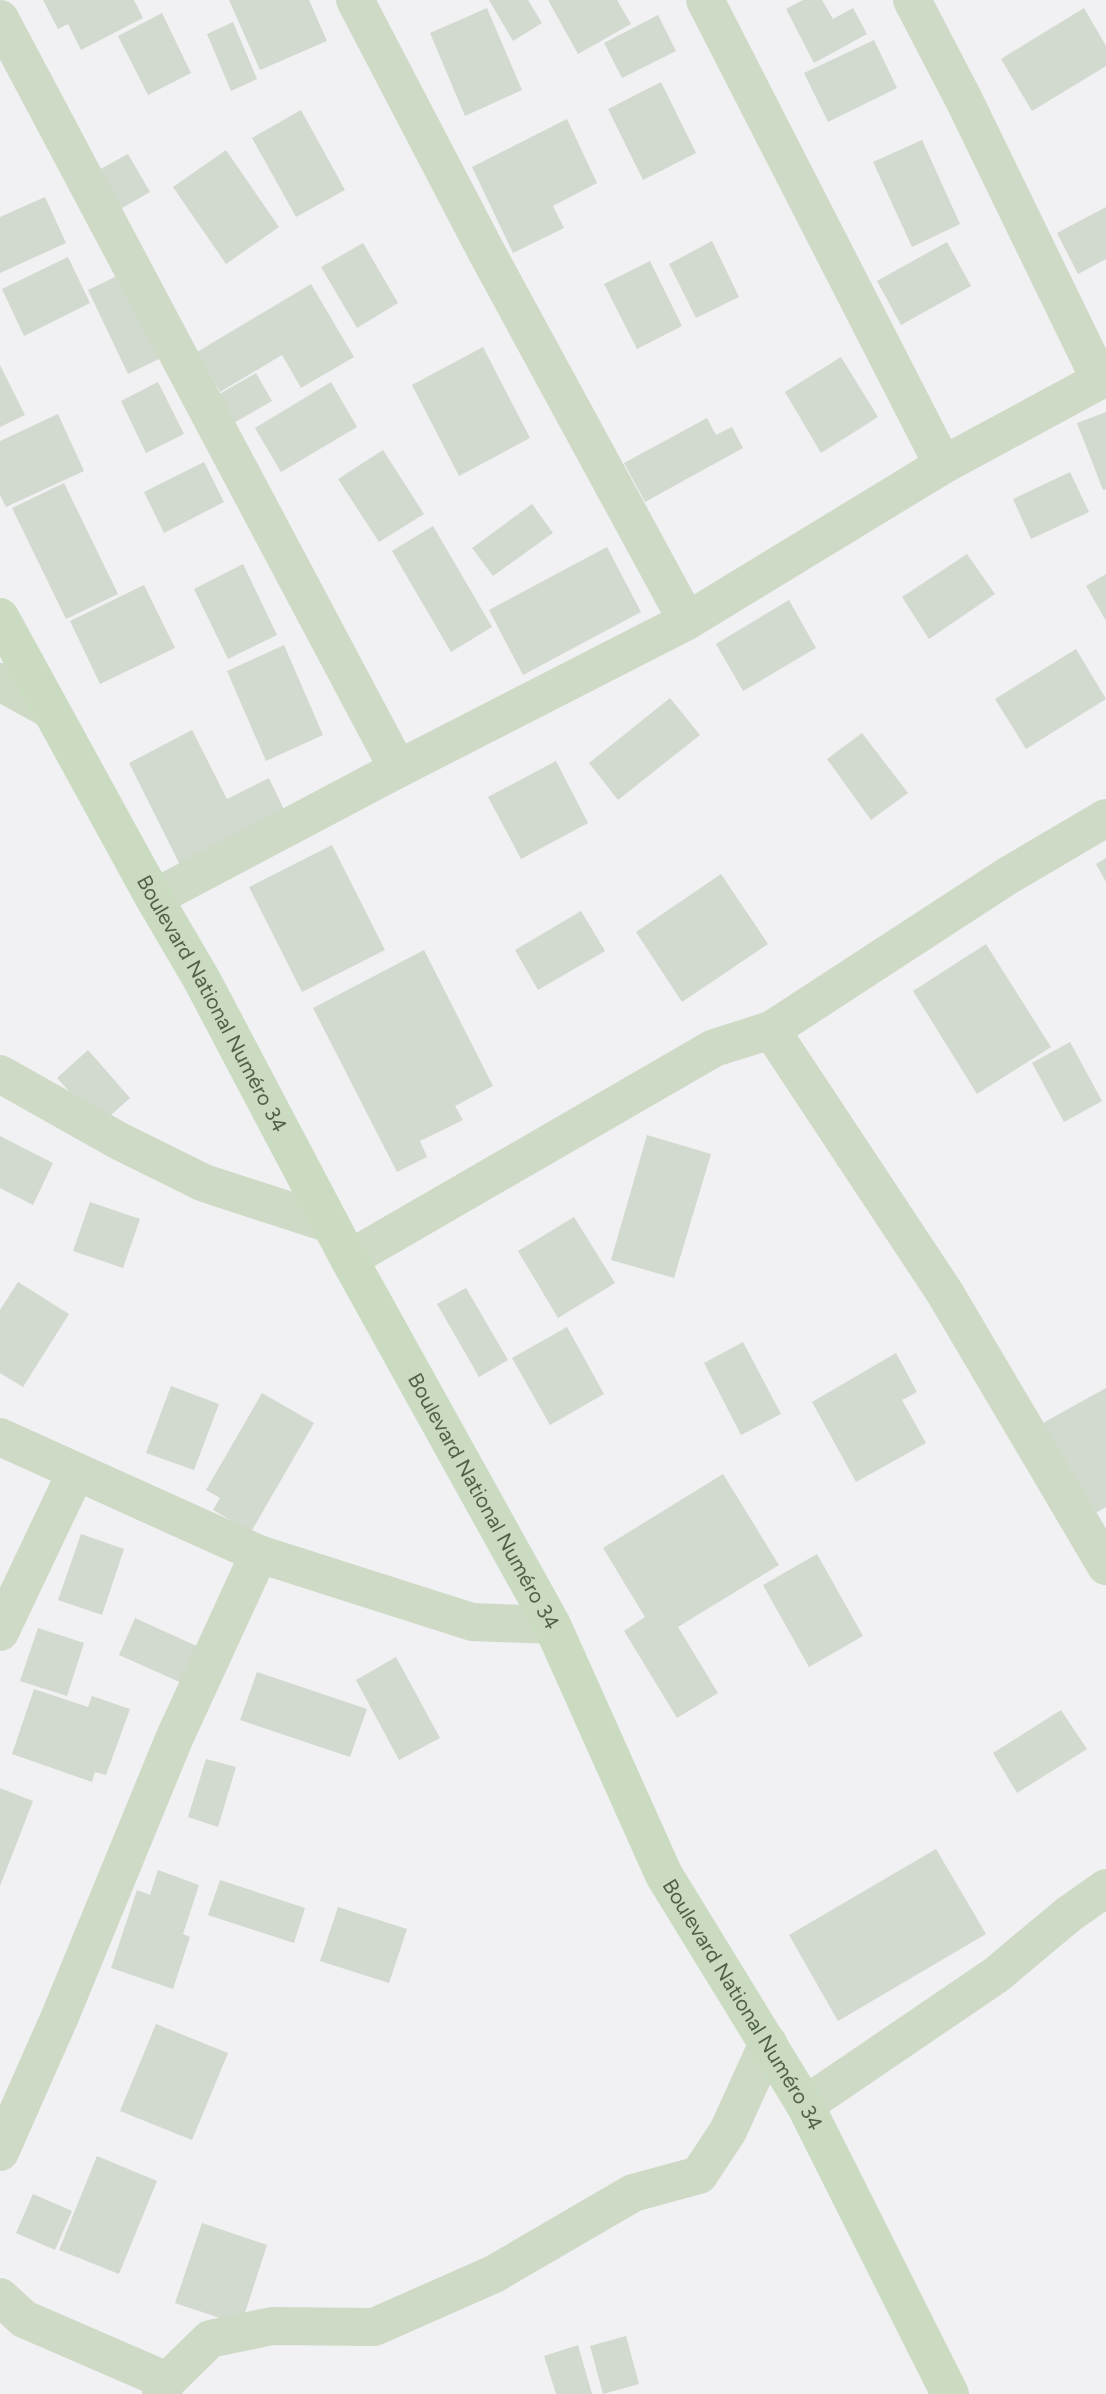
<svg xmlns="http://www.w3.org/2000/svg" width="1106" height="2394" font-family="Figtree,sans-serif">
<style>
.building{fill:#d2d9cf}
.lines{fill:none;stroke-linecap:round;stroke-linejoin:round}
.street{stroke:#cedac6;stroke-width:38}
.secondary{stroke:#cadbc2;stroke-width:38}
.labels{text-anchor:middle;stroke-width:5;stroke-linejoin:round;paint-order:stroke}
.street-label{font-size:21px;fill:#506146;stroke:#fff}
</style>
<rect width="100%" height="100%" fill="#f1f1f3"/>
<g class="building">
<polygon points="43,0 134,0 143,18 81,50 68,24 58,29"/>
<polygon points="229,0 309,0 327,41 260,70"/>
<polygon points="489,0 528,0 542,23 513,41"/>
<polygon points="548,0 617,0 631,24 578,54"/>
<polygon points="803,0 822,0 833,19 853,8 867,34 814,63 786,9"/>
<polygon points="487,8 522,90 465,116 430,33"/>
<polygon points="1084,8 1106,46 1106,66 1032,111 1001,59"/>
<polygon points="162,13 191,73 148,95 118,36"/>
<polygon points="658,15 676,51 622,78 604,43"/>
<polygon points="233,22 257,79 231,91 207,34"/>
<polygon points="874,40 897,88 828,122 804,73"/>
<polygon points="661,82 696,153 643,180 608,109"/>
<polygon points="301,110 345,190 296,217 252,138"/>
<polygon points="567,119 597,183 553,206 564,228 513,253 472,167"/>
<polygon points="922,140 960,224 912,247 873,162"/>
<polygon points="226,150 279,227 226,264 173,187"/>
<polygon points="128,154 150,192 117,211 95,172"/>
<polygon points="45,197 66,243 0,273 0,217"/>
<polygon points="1106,207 1106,259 1078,274 1057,233"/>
<polygon points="712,241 739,297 696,318 669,264"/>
<polygon points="947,242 971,286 901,325 877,281"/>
<polygon points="363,243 398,303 357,328 321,267"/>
<polygon points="68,257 90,303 24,336 2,289"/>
<polygon points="650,261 682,326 637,349 604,284"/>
<polygon points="119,275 159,359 128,374 88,290"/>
<polygon points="311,284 354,357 301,388 282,355 220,392 197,352"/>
<polygon points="483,347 530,438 459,476 412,385"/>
<polygon points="841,357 878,417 821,453 785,392"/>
<polygon points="0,365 25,415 0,427"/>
<polygon points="256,373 272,401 225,428 209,400"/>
<polygon points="158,382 184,434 146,453 121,401"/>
<polygon points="331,382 357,427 281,472 255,428"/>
<polygon points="1106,412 1106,489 1103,490 1077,423"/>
<polygon points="58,414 84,471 6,507 0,495 0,441"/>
<polygon points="707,418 716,435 732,427 743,448 645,502 624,463"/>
<polygon points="383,450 424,514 379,542 338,479"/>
<polygon points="204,462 224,502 164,533 144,492"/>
<polygon points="1070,472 1089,512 1031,539 1013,499"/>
<polygon points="64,483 118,594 66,619 12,508"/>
<polygon points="532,504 553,533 493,576 472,548"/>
<polygon points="433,526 492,627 451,652 392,551"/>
<polygon points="607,547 641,612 523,675 489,610"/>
<polygon points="967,554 995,594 929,639 902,597"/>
<polygon points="243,564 277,635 228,659 194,589"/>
<polygon points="1106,574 1106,621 1086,586"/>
<polygon points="144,585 175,648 100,684 70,621"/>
<polygon points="789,600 816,648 743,691 716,644"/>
<polygon points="284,645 323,735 266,761 227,671"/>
<polygon points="1076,649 1106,699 1026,749 995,699"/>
<polygon points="670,698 700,735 618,800 589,763"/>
<polygon points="192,730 227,799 269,778 286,814 181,867 129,763"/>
<polygon points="862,733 908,793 871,820 827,759"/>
<polygon points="556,761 588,823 521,859 488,797"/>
<polygon points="332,845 385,950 302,992 249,887"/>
<polygon points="1106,858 1106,882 1096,864"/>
<polygon points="721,874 768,944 682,1002 636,932"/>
<polygon points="581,911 605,951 538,990 515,950"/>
<polygon points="986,944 1051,1047 977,1094 913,991"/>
<polygon points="424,950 493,1086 455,1106 463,1120 420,1141 427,1157 397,1172 313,1008"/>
<polygon points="1070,1042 1102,1101 1064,1122 1032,1063"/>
<polygon points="88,1050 130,1098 100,1125 57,1078"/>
<polygon points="647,1135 711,1154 674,1278 611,1260"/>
<polygon points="0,1136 53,1163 33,1205 0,1188"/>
<polygon points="90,1202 140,1219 123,1268 73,1251"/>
<polygon points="574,1217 615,1283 558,1318 518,1251"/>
<polygon points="18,1282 69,1314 23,1387 0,1373 0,1310"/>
<polygon points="466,1288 508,1360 479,1377 437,1304"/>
<polygon points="567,1327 604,1394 550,1425 512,1358"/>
<polygon points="743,1342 781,1414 741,1435 704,1363"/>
<polygon points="896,1353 917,1392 902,1400 926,1443 856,1482 812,1402"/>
<polygon points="171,1386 219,1404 194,1470 146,1453"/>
<polygon points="1106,1388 1106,1507 1092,1515 1043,1423"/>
<polygon points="262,1393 314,1423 251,1532 213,1510 220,1498 206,1490"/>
<polygon points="723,1474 779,1565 678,1627 718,1693 677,1718 624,1631 645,1617 603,1548"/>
<polygon points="81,1534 124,1549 102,1615 58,1600"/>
<polygon points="817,1554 863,1636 809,1667 763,1585"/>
<polygon points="135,1618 201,1648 184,1684 119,1655"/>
<polygon points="38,1628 84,1643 67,1696 20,1681"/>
<polygon points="396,1657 440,1738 399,1760 356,1680"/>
<polygon points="257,1672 367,1709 350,1757 240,1720"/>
<polygon points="34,1689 88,1707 92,1696 130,1709 106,1775 95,1772 92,1782 12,1754"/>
<polygon points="1061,1710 1087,1749 1017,1793 993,1753"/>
<polygon points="206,1759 236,1767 218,1827 188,1817"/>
<polygon points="0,1788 33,1801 0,1886"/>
<polygon points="936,1849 986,1934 838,2021 789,1935"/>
<polygon points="158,1870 199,1885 183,1934 190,1937 173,1989 111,1968 137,1890 150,1895"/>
<polygon points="220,1880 305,1908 294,1943 208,1915"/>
<polygon points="338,1907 407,1929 389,1983 320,1961"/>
<polygon points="156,2024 228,2053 192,2140 120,2111"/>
<polygon points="97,2156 157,2181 119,2274 59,2250"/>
<polygon points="33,2194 72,2211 55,2250 16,2233"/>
<polygon points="202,2223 267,2245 241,2325 175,2303"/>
<polygon points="626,2336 639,2384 603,2394 590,2346"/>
<polygon points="578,2345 592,2394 556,2394 544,2356"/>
</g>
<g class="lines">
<g class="street">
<polyline points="355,0 487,253 687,621"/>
<polyline points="705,0 943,465"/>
<polyline points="912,0 965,102 1100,380"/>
<polyline points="0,19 398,769"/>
<polyline points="0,682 49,709"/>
<polyline points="154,898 398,769 687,621 943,465 1106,377"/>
<polyline points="771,1030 945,1293 1106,1566"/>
<polyline points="0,1074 119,1141 204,1183 330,1224"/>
<polyline points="349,1259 714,1048 771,1030 1009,875 1106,818"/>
<polyline points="0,1437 259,1554 472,1622 552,1625"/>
<polyline points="0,1632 76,1472"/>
<polyline points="805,2105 996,1975 1069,1914 1106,1888"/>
<polyline points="0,2152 61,2014 174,1739 259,1554"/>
<polyline points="0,2297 24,2319 167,2381"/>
<polyline points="161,2394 167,2381 210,2339 272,2326 374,2327 494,2274 633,2193 699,2175 728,2131 768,2043"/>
</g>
<path class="secondary" id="s1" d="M 0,617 L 154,898 L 202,980 L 349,1259 L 552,1625 L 664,1875 L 805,2105 L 950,2394"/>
</g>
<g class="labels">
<g class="street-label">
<text dy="7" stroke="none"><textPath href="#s1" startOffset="441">Boulevard National Numéro 34</textPath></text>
<text dy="7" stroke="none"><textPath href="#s1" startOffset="1008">Boulevard National Numéro 34</textPath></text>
<text dy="7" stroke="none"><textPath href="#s1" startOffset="1575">Boulevard National Numéro 34</textPath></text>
</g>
</g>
</svg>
